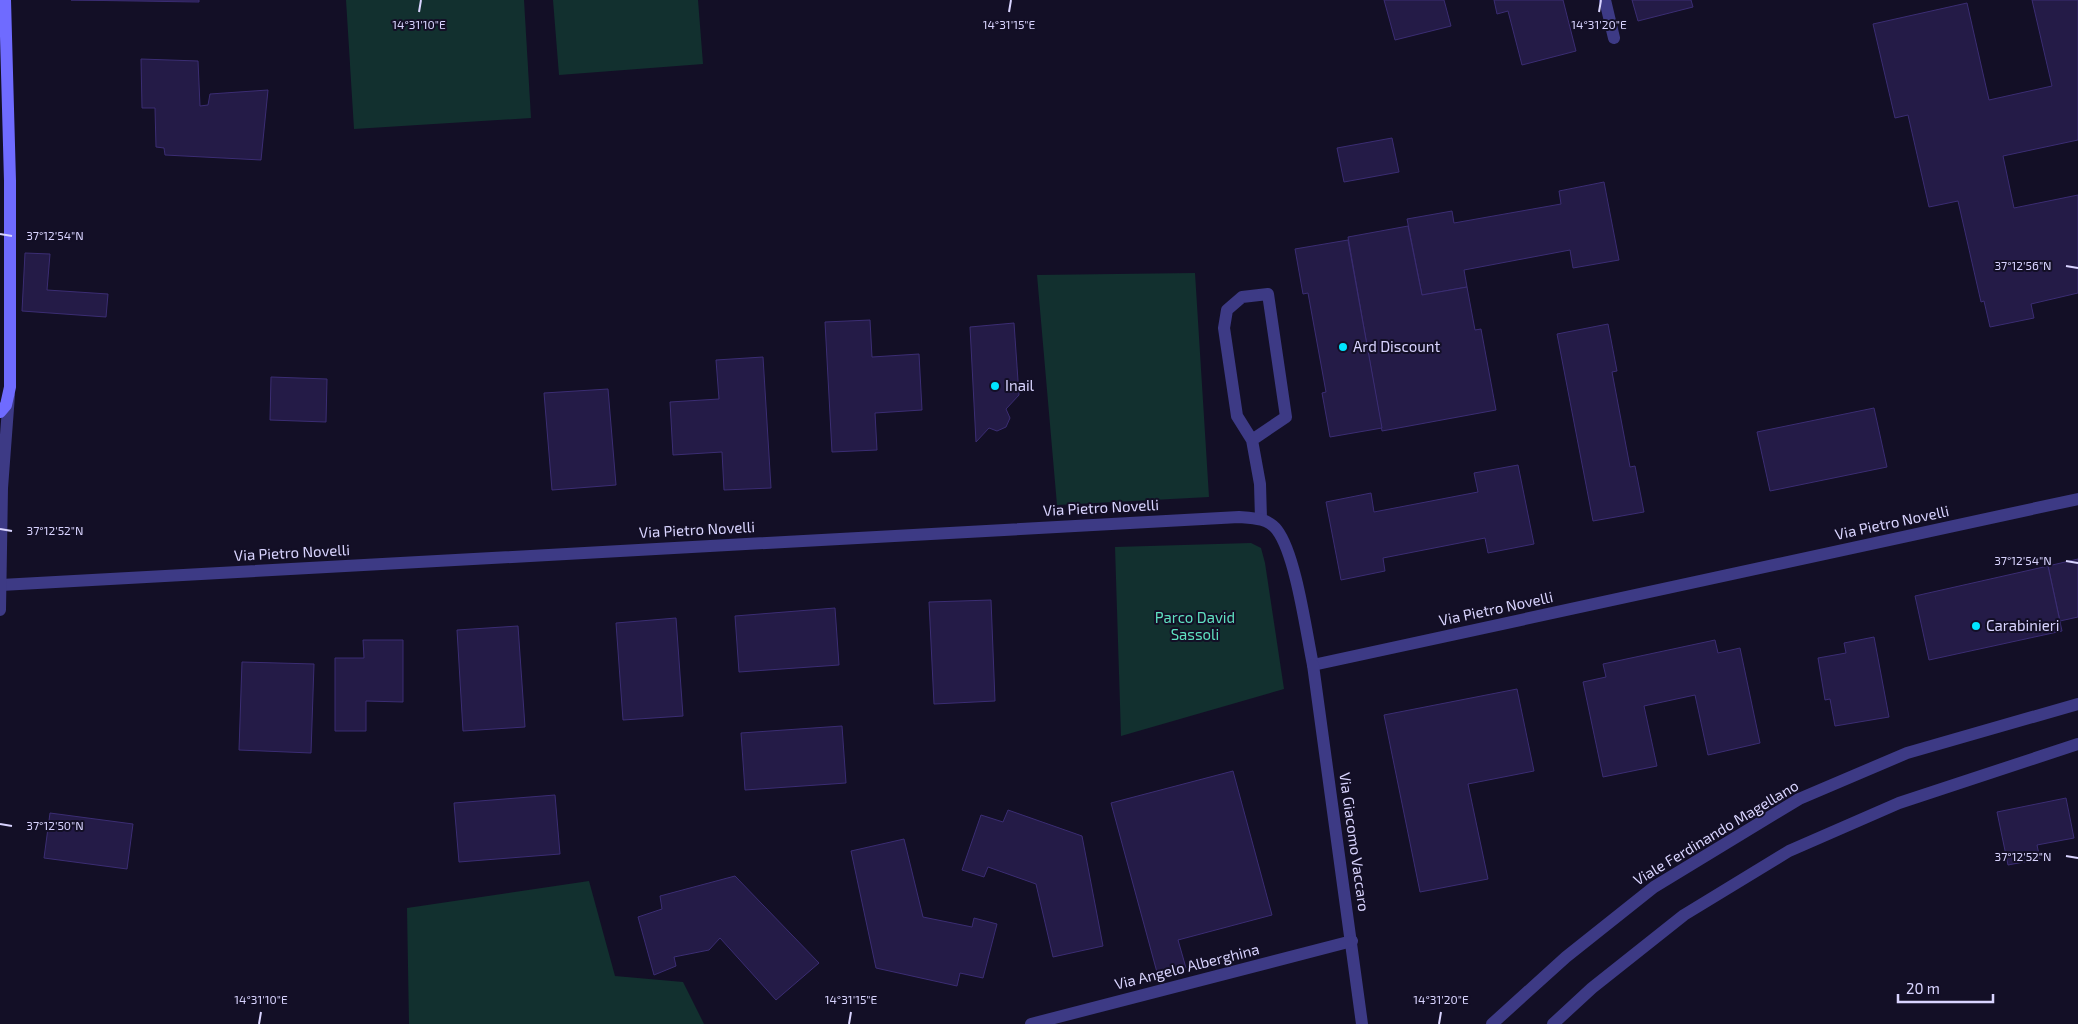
<svg xmlns="http://www.w3.org/2000/svg" width="2078" height="1024" font-family="'Exo 2',sans-serif">
<style>
.green{fill:#12302f}
.building{fill:#241b47;stroke:#3b2d73}
.lines{fill:none;stroke-linecap:round;stroke-linejoin:round}
.service{stroke:#3d3a85;stroke-width:12}
.minor{stroke:#3d3a85;stroke-width:12}
.tertiary{stroke:#3d3a85;stroke-width:12}
.secondary{stroke:#6f6bff;stroke-width:12}
.ticks{fill:none;stroke:#d9d4ff;stroke-width:2}
.poi-dot{fill:#00e5ff;stroke:#130f26;stroke-width:2}
.labels{text-anchor:middle;stroke-width:4;stroke-linejoin:round;paint-order:stroke}
.poi-label{font-size:15px;fill:#d9d4ff;stroke:#130f26;text-anchor:start}
.street-label{font-size:15px;fill:#d9d4ff;stroke:#130f26}
.park-label{font-size:15px;fill:#5fe0c0;stroke:#130f26}
.ticks-label{font-size:12px;text-anchor:middle;fill:#d9d4ff;stroke:#130f26;stroke-width:4;stroke-linejoin:round;paint-order:stroke}
</style>
<rect width="100%" height="100%" fill="#130f26"/>
<g class="green">
<polygon points="346,0 524,0 531,118 354,129"/>
<polygon points="553,0 698,0 703,64 559,75"/>
<polygon points="1195,273 1209,497 1057,505 1037,275"/>
<polygon points="1251,543 1261,548 1265,563 1284,689 1121,736 1115,547"/>
<polygon points="589,881 615,976 683,982 704,1024 409,1024 407,908"/>
</g>
<g class="building">
<polygon points="71,0 199,0 199,2"/>
<polygon points="1384,0 1444,0 1451,26 1395,40"/>
<polygon points="1494,0 1563,0 1576,51 1522,65 1508,11 1497,14"/>
<polygon points="1632,0 1691,0 1693,7 1638,21"/>
<polygon points="2032,0 2078,0 2078,140 2003,156 2014,208 2078,195 2078,293 2031,304 2034,318 1990,327 1984,301 1981,302 1958,201 1929,207 1908,115 1895,118 1873,24 1967,3 1989,100 2052,86"/>
<polygon points="141,59 198,61 200,106 208,105 210,94 268,90 261,160 165,155 164,148 156,147 155,108 142,108"/>
<polygon points="1392,138 1399,172 1344,182 1337,148"/>
<polygon points="1604,182 1619,260 1573,268 1570,250 1464,270 1467,287 1422,295 1407,219 1452,211 1454,223 1561,204 1559,191"/>
<polygon points="1408,226 1422,295 1467,287 1475,330 1481,329 1496,410 1382,431 1348,237"/>
<polygon points="1348,240 1382,428 1330,437 1322,393 1326,392 1308,293 1303,294 1295,249"/>
<polygon points="25,253 50,254 47,290 108,294 106,317 22,311"/>
<polygon points="870,320 872,357 919,354 922,410 875,413 877,450 832,452 825,322"/>
<polygon points="1014,323 1019,395 1006,409 1010,418 1006,427 997,431 989,428 976,442 970,327"/>
<polygon points="1608,324 1617,371 1612,372 1630,467 1635,466 1644,512 1593,521 1557,334"/>
<polygon points="763,357 771,488 724,490 722,452 673,455 670,402 719,399 716,360"/>
<polygon points="271,377 327,379 326,422 270,420"/>
<polygon points="608,389 616,485 552,490 544,393"/>
<polygon points="1874,408 1887,467 1770,491 1757,432"/>
<polygon points="1518,465 1534,544 1488,553 1485,538 1383,558 1385,571 1341,580 1326,502 1371,493 1374,512 1478,492 1474,473"/>
<polygon points="2078,559 2078,617 2060,621 2048,566"/>
<polygon points="2048,566 2062,631 1929,660 1915,596"/>
<polygon points="991,600 995,701 934,704 929,602"/>
<polygon points="835,608 839,665 739,672 735,616"/>
<polygon points="676,618 683,716 623,720 616,623"/>
<polygon points="518,626 525,727 463,731 457,630"/>
<polygon points="1874,637 1889,717 1835,726 1830,699 1825,700 1818,658 1846,653 1844,643"/>
<polygon points="363,640 403,640 403,702 366,701 366,731 335,731 335,658 364,658"/>
<polygon points="1715,640 1718,653 1740,648 1760,743 1708,755 1695,695 1644,706 1657,766 1603,777 1583,682 1606,677 1603,664"/>
<polygon points="242,662 314,664 311,753 239,750"/>
<polygon points="1517,689 1534,771 1468,784 1488,879 1420,892 1384,715"/>
<polygon points="842,726 846,783 745,790 741,733"/>
<polygon points="1233,771 1272,915 1178,940 1186,968 1158,976 1111,803"/>
<polygon points="555,795 560,854 459,862 454,803"/>
<polygon points="2066,798 2074,838 2037,845 2040,859 2008,865 1997,812"/>
<polygon points="1008,810 1082,836 1103,946 1053,957 1036,884 988,867 984,877 962,870 981,815 1003,822"/>
<polygon points="50,813 133,824 127,869 44,858"/>
<polygon points="904,839 923,917 972,927 974,918 997,924 983,978 960,973 957,986 876,968 851,851"/>
<polygon points="735,876 819,963 776,1000 720,938 709,950 674,957 676,966 654,975 638,917 662,909 660,896"/>
</g>
<g class="lines">
<polyline class="service" points="1605,0 1614,38"/>
<g class="minor">
<polyline points="1252,440 1237,416 1224,328 1227,310 1242,297 1268,294 1286,417 1252,440 1260,484 1261,519"/>
<path d="M 1,585 L 1239,517 C 1253,518 1268,518 1277,530 C 1296,555 1306,632 1313,665 L 2078,499"/>
<polyline points="1313,665 1362,1024"/>
<polyline points="1031,1024 1352,941"/>
</g>
<g class="tertiary">
<polyline points="0,610 2,488 9,395"/>
<polyline points="1492,1024 1566,957 1654,887 1799,799 1907,753 2078,704"/>
<polyline points="1553,1024 1592,988 1684,915 1789,851 1899,803 2078,744"/>
</g>
<polyline class="secondary" points="0,412 6,405 10,387 10,181 5,0"/>
</g>
<path class="ticks" d="M 419,12 L 421,0M 1009,12 L 1011,0M 1599,12 L 1601,0M 0,234 L 12,236M 2066,266 L 2078,268M 0,529 L 12,531M 2066,561 L 2078,563M 0,824 L 12,826M 2066,856 L 2078,858M 259,1024 L 261,1012M 849,1024 L 851,1012M 1439,1024 L 1441,1012"/>
<g class="poi-dot">
<circle cx="1343" cy="347" r="5"/>
<circle cx="995" cy="386" r="5"/>
<circle cx="1976" cy="626" r="5"/>
</g>
<g class="labels">
<g class="poi-label">
<text x="1353" y="352">Ard Discount</text>
<text x="1005" y="391">Inail</text>
<text x="1986" y="631">Carabinieri</text>
</g>
<g class="street-label">
<text transform="translate(1101 508) rotate(-3)" y="5">Via Pietro Novelli</text>
<text transform="translate(1892 523) rotate(-12)" y="5">Via Pietro Novelli</text>
<text transform="translate(697 530) rotate(-3)" y="5">Via Pietro Novelli</text>
<text transform="translate(292 553) rotate(-3)" y="5">Via Pietro Novelli</text>
<text transform="translate(1496 609) rotate(-12)" y="5">Via Pietro Novelli</text>
<text transform="translate(1716 833) rotate(-31)" y="5">Viale Ferdinando Magellano</text>
<text transform="translate(1354 842) rotate(82)" y="5">Via Giacomo Vaccaro</text>
<text transform="translate(1187 967) rotate(-14)" y="5">Via Angelo Alberghina</text>
</g>
<g class="park-label">
<text x="1195" y="623">Parco David<tspan x="1195" dy="17">Sassoli</tspan></text>
</g>
</g>
<g class="ticks-label">
<text x="419" y="29">14°31'10"E</text>
<text x="1009" y="29">14°31'15"E</text>
<text x="1599" y="29">14°31'20"E</text>
<text x="55" y="240">37°12'54"N</text>
<text x="2023" y="270">37°12'56"N</text>
<text x="55" y="535">37°12'52"N</text>
<text x="2023" y="565">37°12'54"N</text>
<text x="55" y="830">37°12'50"N</text>
<text x="2023" y="861">37°12'52"N</text>
<text x="261" y="1004">14°31'10"E</text>
<text x="851" y="1004">14°31'15"E</text>
<text x="1441" y="1004">14°31'20"E</text>
</g>
<path d="M1898 994v8h95v-8" fill="none" stroke="#d9d4ff" stroke-width="2.5"/>
<text x="1906" y="994" font-size="15" fill="#d9d4ff" stroke="#130f26" stroke-width="4" paint-order="stroke">20 m</text>
</svg>
